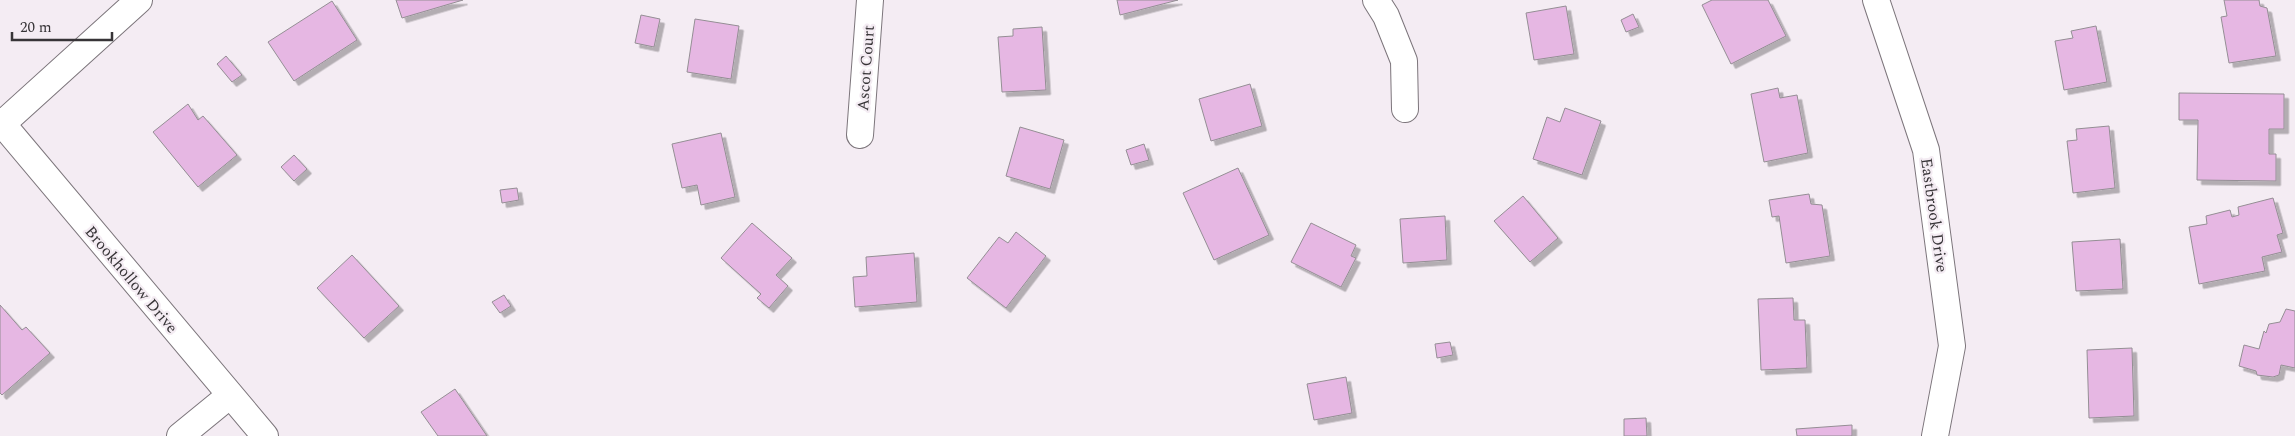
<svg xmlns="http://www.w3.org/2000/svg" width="2295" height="436" font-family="Spectral,serif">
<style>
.building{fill:#e6b7e3;stroke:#948e94;filter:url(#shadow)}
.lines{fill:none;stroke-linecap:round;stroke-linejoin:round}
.street-casing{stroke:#7c757b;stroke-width:28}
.street{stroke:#fff;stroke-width:26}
.labels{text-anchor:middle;stroke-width:4.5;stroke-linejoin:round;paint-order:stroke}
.street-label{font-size:16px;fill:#373437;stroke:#f4ecf3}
</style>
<defs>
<filter id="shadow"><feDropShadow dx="4.5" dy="4.5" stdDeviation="0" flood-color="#0004"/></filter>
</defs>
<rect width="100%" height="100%" fill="#f4ecf3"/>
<g class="building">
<polygon points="396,0 463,0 402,18"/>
<polygon points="1117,0 1178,0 1120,15"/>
<polygon points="1712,0 1768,0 1786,36 1731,64 1702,5"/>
<polygon points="2224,0 2259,0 2260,6 2267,8 2276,56 2229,63 2221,17 2227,16"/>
<polygon points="332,1 357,40 294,81 268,42"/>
<polygon points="1566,6 1574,54 1534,60 1526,13"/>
<polygon points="1633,14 1639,27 1626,32 1621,20"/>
<polygon points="641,15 660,19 654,47 635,43"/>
<polygon points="695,19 739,26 731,79 687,72"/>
<polygon points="2096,26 2107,82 2064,90 2055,41 2073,38 2071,31"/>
<polygon points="1042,27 1046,90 1002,92 998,37 1013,36 1013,29"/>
<polygon points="226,56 242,75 232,82 217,64"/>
<polygon points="1250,84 1262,126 1211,141 1199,99"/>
<polygon points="1778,88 1780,98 1797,95 1808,153 1764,162 1751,94"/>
<polygon points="2179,93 2284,94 2284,129 2269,129 2269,154 2276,154 2276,181 2197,180 2198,120 2179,120"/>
<polygon points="188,104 198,120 203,116 237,155 198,187 153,132"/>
<polygon points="1565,108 1601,121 1582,175 1533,159 1547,117 1560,122"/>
<polygon points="2109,126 2115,188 2073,193 2067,141 2077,140 2076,129"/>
<polygon points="1020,127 1064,140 1050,189 1006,176"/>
<polygon points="721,133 735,197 701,205 697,185 682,188 672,144"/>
<polygon points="1144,144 1149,160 1131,165 1126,150"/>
<polygon points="294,155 307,169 294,181 281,167"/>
<polygon points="1238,168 1269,235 1214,260 1183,193"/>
<polygon points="517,188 519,200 502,203 500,190"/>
<polygon points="1809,194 1811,204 1822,205 1830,256 1786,263 1779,216 1772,217 1769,200"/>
<polygon points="1523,196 1558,238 1530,262 1494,221"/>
<polygon points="2273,198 2283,233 2277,235 2282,252 2262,257 2265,271 2199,284 2189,227 2207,224 2206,216 2230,210 2232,217 2239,215 2238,207"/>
<polygon points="1445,216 1447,260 1403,263 1400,219"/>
<polygon points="752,223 792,258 776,275 788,286 769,308 757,298 761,294 721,258"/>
<polygon points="1311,223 1356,245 1351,256 1356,258 1341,287 1291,262"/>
<polygon points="1016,232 1046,256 1006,308 967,278 999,237 1008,243"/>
<polygon points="2120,239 2123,289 2076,291 2072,242"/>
<polygon points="914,253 917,302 855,307 853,277 867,276 866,257"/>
<polygon points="352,255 399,306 364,338 317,288"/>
<polygon points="504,295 511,306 500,313 492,302"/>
<polygon points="1793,298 1794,320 1805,320 1807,368 1761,370 1758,299"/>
<polygon points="0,305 22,330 26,327 50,353 2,395 0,393"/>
<polygon points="2286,309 2295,311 2295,368 2281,365 2279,375 2273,377 2257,375 2256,371 2239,366 2244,345 2259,349 2264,331 2266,333 2269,324 2280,322"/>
<polygon points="1450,342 1453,355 1437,358 1435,344"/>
<polygon points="2132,348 2134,416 2089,418 2087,350"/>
<polygon points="1346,377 1352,413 1314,420 1307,384"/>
<polygon points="455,389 487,436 438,436 421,412"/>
<polygon points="1646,418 1647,436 1624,436 1624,419"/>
<polygon points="1852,425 1852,436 1797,436 1796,429"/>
</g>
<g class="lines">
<g class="street-casing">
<g id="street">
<polyline points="1376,0 1386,16 1404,61 1405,109"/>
<polyline points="1876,0 1926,150 1952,346 1935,436"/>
<polyline points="0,121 265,436"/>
<polyline points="2,124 139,0"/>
<polyline points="860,135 870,0"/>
<polyline points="180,436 229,396"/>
</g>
</g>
<use href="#street" class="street"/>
</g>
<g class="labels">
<g class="street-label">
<text transform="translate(865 68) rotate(-86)" y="6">Ascot Court</text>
<text transform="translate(1935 215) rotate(82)" y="6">Eastbrook Drive</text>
<text transform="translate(132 279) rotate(50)" y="6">Brookhollow Drive</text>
</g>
</g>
<path d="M12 32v8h100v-8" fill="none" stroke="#373437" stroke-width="2.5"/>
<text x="20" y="32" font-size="15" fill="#373437" stroke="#f4ecf3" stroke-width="4" paint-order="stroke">20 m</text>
</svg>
